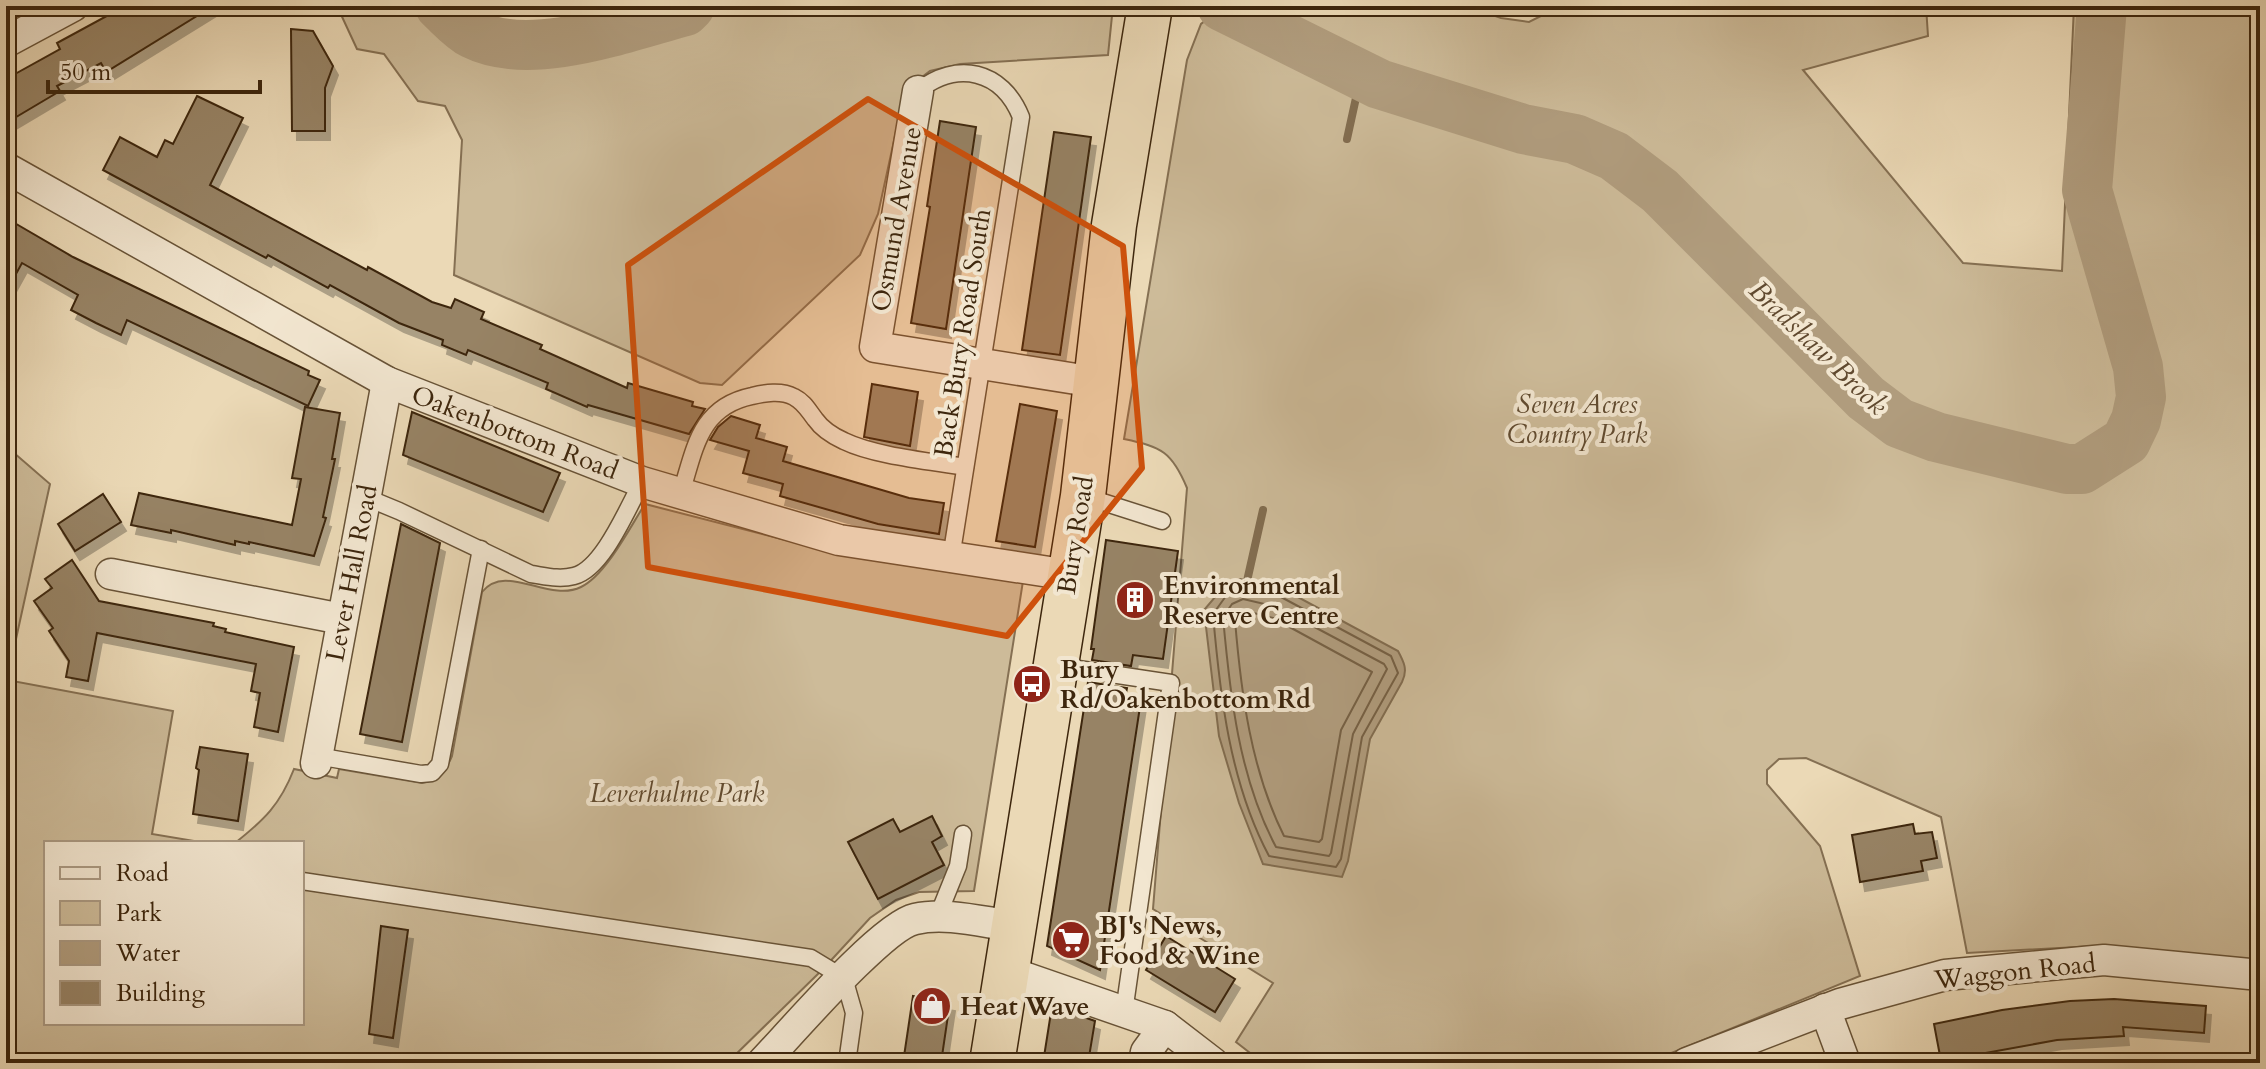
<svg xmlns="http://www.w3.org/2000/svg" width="2266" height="1069" font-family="Cardo,serif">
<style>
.green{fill:#cdbb99;stroke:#857053;stroke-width:2}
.water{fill:#b09c7d;stroke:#826d50;stroke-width:2}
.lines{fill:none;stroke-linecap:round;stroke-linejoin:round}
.shore{stroke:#766145;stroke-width:2}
.stream{stroke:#826d50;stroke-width:8}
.river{stroke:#b09c7d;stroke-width:50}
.building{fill:#978365;stroke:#3d260d;stroke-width:2;filter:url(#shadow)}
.lane-casing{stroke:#685337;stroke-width:19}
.street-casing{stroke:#685337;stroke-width:33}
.highway-casing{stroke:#3d260d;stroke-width:47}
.lane{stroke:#f2e6d0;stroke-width:16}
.street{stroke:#f2e6d0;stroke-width:30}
.highway{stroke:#ebd9b6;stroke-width:44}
.marked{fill:#ce510c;fill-opacity:0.2;stroke:#ce510c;stroke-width:6;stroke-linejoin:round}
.labels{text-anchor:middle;stroke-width:8;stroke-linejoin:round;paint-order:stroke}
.street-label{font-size:26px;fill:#3d260d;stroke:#f2e6d0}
.park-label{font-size:26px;font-style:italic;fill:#614b30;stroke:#f2e6d0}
.poi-label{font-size:26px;font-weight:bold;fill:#3d260d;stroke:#f2e6d0;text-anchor:start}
.water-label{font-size:28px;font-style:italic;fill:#60492f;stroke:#f2e6d0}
</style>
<defs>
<filter id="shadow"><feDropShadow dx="5" dy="9" stdDeviation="0" flood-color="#0004"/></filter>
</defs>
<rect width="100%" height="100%" fill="#ebd9b6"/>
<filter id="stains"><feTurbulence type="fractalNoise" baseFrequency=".0025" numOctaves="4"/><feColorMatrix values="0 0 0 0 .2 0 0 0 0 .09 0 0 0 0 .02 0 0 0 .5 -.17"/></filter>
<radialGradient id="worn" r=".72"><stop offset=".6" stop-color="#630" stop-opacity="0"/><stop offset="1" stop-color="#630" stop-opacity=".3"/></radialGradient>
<g class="green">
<polygon points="6,6 43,6 6,26"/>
<polygon points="337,6 440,6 473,34 518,46 570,42 685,11 690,6 1113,6 1108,55 960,64 930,71 905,90 878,214 860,255 722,385 700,383 454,275 462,140 445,106 418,101 384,54 357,49"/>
<path d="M 1225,6 L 1467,6 L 1501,18 L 1529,22 L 1561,6 L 1926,6 L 1928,36 L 1803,70 L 1963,263 L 2062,271 L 2074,6 L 2260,6 L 2260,962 L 2096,946 L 1967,953 L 1941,817 L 1806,758 L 1779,759 L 1767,770 L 1767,784 L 1820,846 L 1860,976 L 1647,1063 L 1263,1063 L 1236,1042 L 1273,983 L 1153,909 L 1187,488 C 1172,452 1162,447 1124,439 L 1187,60 L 1201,24 Z"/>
<path d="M 6,446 L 50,484 L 7,680 L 173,711 L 152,834 L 206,843 L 46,843 L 46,1023 L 302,1023 L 302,843 L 235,843 C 264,820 280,805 294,769 L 337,778 L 339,769 L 422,783 C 440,780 445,772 452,756 L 482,592 C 506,562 548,603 581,587 C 606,575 630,527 645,504 L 848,556 L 1023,581 L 974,891 L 919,892 L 896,900 L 870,918 L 823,969 L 727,1063 L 6,1063 Z"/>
</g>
<path class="water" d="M 1240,579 L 1283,589 L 1398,651 C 1404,662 1408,670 1402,682 L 1370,739 L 1348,861 L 1342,877 L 1263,864 L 1239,803 L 1219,736 L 1204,610 L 1221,590 Z"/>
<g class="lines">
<g class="shore">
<path d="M 1241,588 L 1281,597 L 1391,656 L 1398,673 L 1362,737 L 1341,859 L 1336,867 L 1269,856 C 1230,783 1220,696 1213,614 L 1226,596 Z"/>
<path d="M 1243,599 L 1277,607 L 1384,664 L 1387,669 L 1353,734 L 1331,853 L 1329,856 L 1276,847 C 1239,778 1230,695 1223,617 L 1232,604 Z"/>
<path d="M 1246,611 L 1273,618 L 1372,672 L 1341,730 L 1322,839 L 1319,842 L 1284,836 C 1251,770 1241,693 1235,620 L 1240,613 Z"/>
</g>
<g class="stream">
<polyline points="1347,139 1361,75"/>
<polyline points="1247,581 1263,510"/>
</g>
<g class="river">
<path d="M 440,6 C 450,15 461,28 473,34 C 530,63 626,27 685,11 L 690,6"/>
<polyline points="1222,6 1379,84 1523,129 1575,139 1614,156 1660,191 1866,398 1899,423 1936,437 2067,469 2082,469 2126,441 2136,420 2141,397 2138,367 2087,190 2102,6"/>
</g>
</g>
<g class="building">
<polygon points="125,6 213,6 106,72 101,63 57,86 60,91 6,123 6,79 60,49 57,43"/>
<polygon points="291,29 313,31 333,66 325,88 325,131 292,131"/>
<polygon points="197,96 243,118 210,185 367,270 368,267 432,302 451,308 455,299 484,312 481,319 542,345 540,349 627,388 628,383 693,402 692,406 705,409 689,434 588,405 587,407 546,389 548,383 468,350 466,355 442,345 443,340 399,323 330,285 328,288 268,255 266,258 103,170 120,137 157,157 165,140 173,144"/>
<polygon points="940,121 976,127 946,329 911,323 930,207 927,206"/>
<polygon points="1054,132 1091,137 1060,355 1022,350"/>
<polygon points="6,218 73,257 309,371 308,375 320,380 308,406 127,320 121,335 96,323 71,310 78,295 22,263 6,292"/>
<polygon points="872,384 918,392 910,446 864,437"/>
<polygon points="1020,404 1057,411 1035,547 996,541"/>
<polygon points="305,407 340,413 332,459 335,459 323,517 326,518 314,556 249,542 249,544 235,541 235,545 171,530 171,533 131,525 139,493 292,525 301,479 292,478"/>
<polygon points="412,412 560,473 543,512 403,455"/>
<polygon points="731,416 760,425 756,438 787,447 783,461 909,498 944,503 939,534 878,524 780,496 783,484 743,473 749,451 710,440 718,427"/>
<polygon points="103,494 121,522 75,551 58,524"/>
<polygon points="401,524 440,543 402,742 360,734"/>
<polygon points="1106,540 1178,551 1163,659 1133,655 1131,666 1092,660 1094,649 1091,649"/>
<polygon points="72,560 99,601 214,623 213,626 226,629 225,632 294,647 278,732 254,727 260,693 251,691 256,664 97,633 88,681 66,677 69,661 49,631 53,628 34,601 52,588 45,579"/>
<polygon points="1088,682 1127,688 1125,698 1141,700 1100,970 1047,946"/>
<polygon points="200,747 248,754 238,821 193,814 199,770 196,768"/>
<polygon points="932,816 942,836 932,842 944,865 878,899 848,842 893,819 900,832"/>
<polygon points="1913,824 1915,834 1932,832 1937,858 1921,861 1923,871 1860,882 1852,835"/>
<polygon points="381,926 408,930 393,1038 369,1034"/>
<polygon points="1166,936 1235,979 1215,1012 1146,970"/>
<polygon points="913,996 950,1002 941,1063 903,1063"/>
<polygon points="2114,999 2206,1006 2204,1033 2123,1027 2124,1036 2057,1040 1941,1061 1934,1024 2002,1010 2070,1001"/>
<polygon points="1052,1006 1095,1021 1088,1063 1043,1063"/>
</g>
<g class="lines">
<g class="lane-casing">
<g id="lane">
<path d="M 918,91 C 957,60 1002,70 1021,117 L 951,558"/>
<path d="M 681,493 C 695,449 699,407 752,396 C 765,393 781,390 794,397 C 804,402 808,410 815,419 C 822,429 833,436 844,441 C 875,456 929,461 965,467"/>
<polyline points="1084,496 1162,521"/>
<path d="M 365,497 L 399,511 L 531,574 C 545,576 559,580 574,576 C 603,569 628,507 642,482"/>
<polyline points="1058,666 1171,683 1124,1012"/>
<polyline points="317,756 421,774 432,773 440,764 481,549"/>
<polyline points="302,881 811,958 844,978 854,1013 847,1063"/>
<polyline points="937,918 958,866 963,834"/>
</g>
</g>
<g class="street-casing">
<g id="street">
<polyline points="6,42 73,6"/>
<polyline points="918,91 875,347 1095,382"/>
<polyline points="6,168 387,382 642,482 839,540 1069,575"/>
<polyline points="111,574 342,619"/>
<polyline points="316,763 387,382"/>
<polyline points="1006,971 1165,1026 1213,1063"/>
<polyline points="1825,1009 1845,1063"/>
<path d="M 762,1063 C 790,1034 882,926 915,919 C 946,912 982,922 1013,926"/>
<polyline points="1144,1063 1146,1052 1165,1026"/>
<polyline points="1687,1063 1840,1004 1945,975 2104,960 2260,975"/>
</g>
</g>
<g class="highway-casing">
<polyline id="highway" points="992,1063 1083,496 1114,225 1150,6"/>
</g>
<use href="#lane" class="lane"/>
<use href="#street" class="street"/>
<use href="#highway" class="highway"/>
</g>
<path class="marked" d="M 868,99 L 1123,246 L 1142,468 L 1007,636 L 648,567 L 628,265 Z"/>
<defs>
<g id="building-disc" transform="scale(2)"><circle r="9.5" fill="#8f2418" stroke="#f2e6d0"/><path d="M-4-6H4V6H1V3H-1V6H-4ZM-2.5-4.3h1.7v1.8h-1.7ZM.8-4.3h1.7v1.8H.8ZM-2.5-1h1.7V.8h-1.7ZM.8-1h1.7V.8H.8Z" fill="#fff"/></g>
<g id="bus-disc" transform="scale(2)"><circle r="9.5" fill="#8f2418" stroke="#f2e6d0"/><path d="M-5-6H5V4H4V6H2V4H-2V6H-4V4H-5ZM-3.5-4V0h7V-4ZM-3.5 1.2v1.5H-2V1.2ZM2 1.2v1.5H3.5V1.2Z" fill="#fff"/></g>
<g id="supermarket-disc" transform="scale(2)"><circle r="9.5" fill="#8f2418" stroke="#f2e6d0"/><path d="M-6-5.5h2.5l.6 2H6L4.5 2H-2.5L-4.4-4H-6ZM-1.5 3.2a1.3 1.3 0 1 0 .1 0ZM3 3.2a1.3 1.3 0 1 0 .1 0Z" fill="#fff"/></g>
<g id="shop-disc" transform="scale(2)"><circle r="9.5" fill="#8f2418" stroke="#f2e6d0"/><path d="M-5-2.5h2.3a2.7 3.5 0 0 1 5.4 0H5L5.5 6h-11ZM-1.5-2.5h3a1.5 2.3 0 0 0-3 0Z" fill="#fff"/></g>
</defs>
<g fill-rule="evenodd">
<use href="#building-disc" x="1135" y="600"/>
<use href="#bus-disc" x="1032" y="684"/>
<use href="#supermarket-disc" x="1071" y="940"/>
<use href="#shop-disc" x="932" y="1006"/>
</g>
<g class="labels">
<g class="street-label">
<text transform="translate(896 219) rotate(-80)" y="9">Osmund Avenue</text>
<text transform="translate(962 333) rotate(-81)" y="9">Back Bury Road South</text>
<text transform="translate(515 432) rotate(21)" y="9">Oakenbottom Road</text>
<text transform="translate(1075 535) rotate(-81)" y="9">Bury Road</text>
<text transform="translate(351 573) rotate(-79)" y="9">Lever Hall Road</text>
<text transform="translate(2015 971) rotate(-6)" y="9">Waggon Road</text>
</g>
<g class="park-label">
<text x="1577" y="413">Seven Acres<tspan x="1577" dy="30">Country Park</tspan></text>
<text x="677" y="802">Leverhulme Park</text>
</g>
<g class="poi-label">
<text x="1163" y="594">Environmental<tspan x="1163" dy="30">Reserve Centre</tspan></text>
<text x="1060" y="678">Bury<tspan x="1060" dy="30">Rd/Oakenbottom Rd</tspan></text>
<text x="1099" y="934">BJ's News,<tspan x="1099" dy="30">Food &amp; Wine</tspan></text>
<text x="960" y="1015">Heat Wave</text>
</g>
<g class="water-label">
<text transform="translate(1819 347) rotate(44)" y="10">Bradshaw Brook</text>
</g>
</g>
<rect width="2266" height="1069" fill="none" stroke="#ebd9b6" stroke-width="32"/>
<rect x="8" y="8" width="2250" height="1053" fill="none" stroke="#3d260d" stroke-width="4"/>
<rect x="16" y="16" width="2234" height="1037" fill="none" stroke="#3d260d" stroke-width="2"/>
<rect x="44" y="841" width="260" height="184" fill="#f2e6d0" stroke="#aa9982" stroke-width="2"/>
<rect x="60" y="867" width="40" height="12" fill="#f2e6d0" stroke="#aa9982" stroke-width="2"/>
<text x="116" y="881" font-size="24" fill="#3d260d">Road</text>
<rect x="60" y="901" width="40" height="24" fill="#cdbb99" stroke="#aa9982" stroke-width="2"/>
<text x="116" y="921" font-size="24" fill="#3d260d">Park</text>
<rect x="60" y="941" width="40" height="24" fill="#b09c7d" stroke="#aa9982" stroke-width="2"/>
<text x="116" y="961" font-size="24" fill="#3d260d">Water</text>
<rect x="60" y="981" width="40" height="24" fill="#978365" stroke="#aa9982" stroke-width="2"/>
<text x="116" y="1001" font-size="24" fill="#3d260d">Building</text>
<path d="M48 80v12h212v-12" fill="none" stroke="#3d260d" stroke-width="4"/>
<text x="60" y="80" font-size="24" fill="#3d260d" stroke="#f2e6d0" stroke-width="6" paint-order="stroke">50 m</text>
<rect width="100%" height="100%" filter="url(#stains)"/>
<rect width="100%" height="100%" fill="url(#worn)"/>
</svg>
